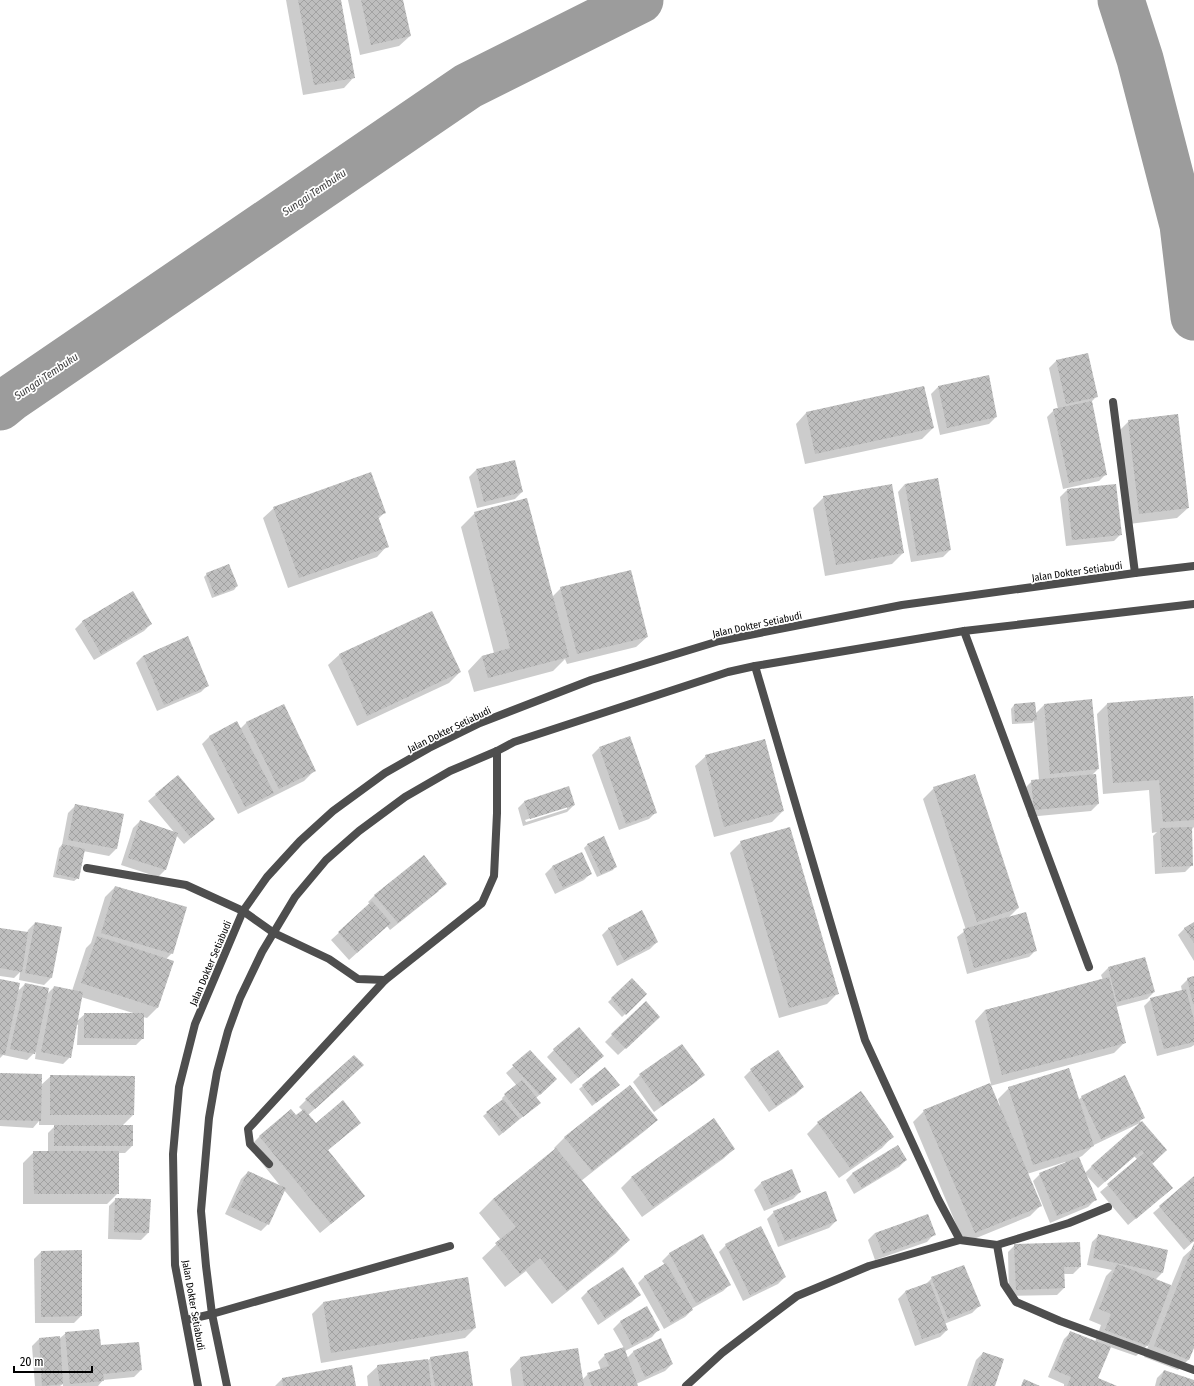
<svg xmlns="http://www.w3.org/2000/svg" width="1194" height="1386" font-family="'Fira Sans Condensed',sans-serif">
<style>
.shadow{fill:#0003;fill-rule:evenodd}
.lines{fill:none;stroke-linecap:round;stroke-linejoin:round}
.river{stroke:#9c9c9c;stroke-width:47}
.building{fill:url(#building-cross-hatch)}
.service{stroke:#4e4e4e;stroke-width:8}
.minor{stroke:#4e4e4e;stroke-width:8}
.tertiary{stroke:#4e4e4e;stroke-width:8}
.labels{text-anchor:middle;stroke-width:3.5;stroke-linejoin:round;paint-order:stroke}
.street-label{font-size:10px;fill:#000;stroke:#fff}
.water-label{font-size:11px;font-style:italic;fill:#3d3d3d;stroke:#fff}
</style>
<defs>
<pattern id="building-cross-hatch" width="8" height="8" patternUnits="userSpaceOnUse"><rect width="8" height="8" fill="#bebebe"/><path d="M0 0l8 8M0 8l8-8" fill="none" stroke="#a2a2a2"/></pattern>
</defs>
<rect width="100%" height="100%" fill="#fff"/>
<g class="shadow">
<polygon points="286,0 340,0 354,77 344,88 303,95"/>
<polygon points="348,0 402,0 410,36 399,46 360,55"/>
<polygon points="1087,354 1096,397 1091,402 1106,474 1099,481 1063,489 1047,417 1054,410 1058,409 1049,368 1056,361"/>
<polygon points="924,387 933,428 922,439 805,464 796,424 806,413"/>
<polygon points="938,387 996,417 989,424 940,435 931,394"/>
<polygon points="1129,421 1188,508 1177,518 1129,524 1118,432"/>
<polygon points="476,470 522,492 515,499 477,508 469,477"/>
<polygon points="905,484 950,550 943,557 911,562 898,492"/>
<polygon points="1067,490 1121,534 1114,541 1066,546 1060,497"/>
<polygon points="824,497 903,553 892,564 825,576 813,508"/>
<polygon points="274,508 384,513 378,519 387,546 377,557 288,588 263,518"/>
<polygon points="475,513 552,597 561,588 647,637 636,647 567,664 565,659 553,671 474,692 468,671 482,656 494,653 461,527"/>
<polygon points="207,574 237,586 234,590 212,598 204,577"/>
<polygon points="133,592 151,624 144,631 94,660 75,629 82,622"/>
<polygon points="432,612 460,672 449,683 357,726 328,665 339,655"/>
<polygon points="188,637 208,685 201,692 157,711 136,663 143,656"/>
<polygon points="1194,698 1194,827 1191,830 1192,865 1185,872 1155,874 1153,836 1157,832 1152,833 1149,790 1103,794 1097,714 1107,704 1193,699"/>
<polygon points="1014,705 1035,714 1044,705 1098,769 1092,775 1098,804 1091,811 1028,817 1025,788 1032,781 1039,780 1034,721 1032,723 1012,724 1011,709"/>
<polygon points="247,722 315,770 304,781 238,814 202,744 209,737 237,723 240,729"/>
<polygon points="599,748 656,812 649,819 619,830 592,755"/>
<polygon points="706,756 783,811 772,822 714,837 695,766"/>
<polygon points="178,776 213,819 184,844 176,835 165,870 158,877 121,865 133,828 140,821 174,832 148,801"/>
<polygon points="934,788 1018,908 1008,918 1036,950 1029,957 967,974 957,937 966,930 923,799"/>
<path d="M 525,801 L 574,805 L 567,812 L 523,826 L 518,808 ZM 567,806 L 567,809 L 526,822 L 525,820 Z"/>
<polygon points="75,806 123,815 116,849 109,856 83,851 78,878 74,881 53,877 59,848 62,845 68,813"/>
<polygon points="741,842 838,993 827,1004 779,1018 730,853"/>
<polygon points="587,845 616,866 613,870 597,877 584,848"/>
<polygon points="581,853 591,873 584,880 555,894 545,874 552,867"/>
<path d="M 115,887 L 172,953 L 166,959 L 158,1007 L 147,1018 L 143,1017 L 143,1038 L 136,1045 L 77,1045 L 78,1025 L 76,1024 L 70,1057 L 63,1064 L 35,1059 L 36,1051 L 27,1060 L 3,1055 L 0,1058 L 0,980 L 18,991 L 25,984 L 47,994 L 54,987 L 72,991 L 86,948 L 91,943 L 105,897 ZM 81,997 L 133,1013 L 85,1014 L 77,1021 Z"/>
<polygon points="439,891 390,930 387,926 349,960 331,940 370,904 368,902 375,895"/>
<polygon points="35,923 51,978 44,985 19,980 20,972 14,978 0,976 0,929 27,933 28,930"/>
<polygon points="1194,923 1194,961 1178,935 1185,928"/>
<polygon points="609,928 657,942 650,949 617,966 602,935"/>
<path d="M 1108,968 L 1154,992 L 1147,999 L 1116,1007 L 1125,1042 L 1114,1053 L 990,1086 L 999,1107 L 1000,1106 L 998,1099 L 1009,1088 L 1078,1100 L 1082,1097 L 1144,1117 L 1140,1121 L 1166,1150 L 1152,1164 L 1165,1194 L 1128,1225 L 1100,1192 L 1138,1160 L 1134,1156 L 1098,1188 L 1085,1174 L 1095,1200 L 1088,1207 L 1050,1223 L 1033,1181 L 1040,1174 L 1065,1163 L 1065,1162 L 1027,1174 L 1041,1205 L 1030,1216 L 964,1243 L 913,1122 L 924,1111 L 991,1084 L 975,1021 L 985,1010 L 1103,980 L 1101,975 ZM 1140,1123 L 1092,1166 L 1085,1173 L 1078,1158 L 1082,1156 L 1094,1145 Z"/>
<polygon points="1194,977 1194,1045 1191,1047 1157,1056 1144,1006 1151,999 1182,991 1181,986 1188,979"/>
<polygon points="632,980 646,994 622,1017 608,1002"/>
<polygon points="652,1024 618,1055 605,1042 612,1035"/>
<polygon points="682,1045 703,1075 696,1082 654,1112 633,1082 640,1075"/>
<polygon points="554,1050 595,1063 571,1084 547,1057"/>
<polygon points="530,1051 549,1086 536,1098 536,1106 499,1136 483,1116 503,1100 502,1098 505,1095 517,1086 506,1073"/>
<polygon points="605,1068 615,1088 592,1106 579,1089"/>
<polygon points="751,1070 803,1087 796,1094 769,1112 744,1077"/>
<polygon points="356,1072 308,1115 316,1124 360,1123 327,1151 364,1196 353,1206 320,1233 284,1190 268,1224 261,1231 225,1214 241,1179 248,1172 282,1188 249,1147 259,1137 291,1111 296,1116 303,1111 299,1107 306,1100"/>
<polygon points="0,1074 41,1085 51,1076 134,1077 133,1115 122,1126 132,1146 125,1153 118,1153 118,1193 107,1204 23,1204 23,1163 34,1152 48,1152 48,1133 56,1125 39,1125 39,1121 33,1128 0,1126"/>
<polygon points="861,1093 892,1137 882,1148 839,1178 807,1134 818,1123"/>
<polygon points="657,1120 646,1130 581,1181 629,1240 615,1254 552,1304 526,1271 505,1287 482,1258 501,1240 479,1213 493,1199 556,1150 554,1148 565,1137"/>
<polygon points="734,1149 723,1159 642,1217 621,1188 631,1178"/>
<polygon points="906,1160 899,1167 854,1194 846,1180 853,1173"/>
<polygon points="791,1170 800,1192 793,1199 764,1211 754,1190 761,1183"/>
<polygon points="1194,1177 1194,1241 1184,1250 1153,1213"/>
<polygon points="116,1199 150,1200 148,1233 141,1240 108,1239 109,1206"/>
<polygon points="774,1212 836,1221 829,1228 778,1247 767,1219"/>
<polygon points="875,1233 934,1234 927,1242 875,1260 868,1240"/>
<polygon points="1099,1235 1167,1251 1162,1273 1155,1280 1171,1286 1183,1257 1194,1247 1194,1346 1189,1359 1178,1370 1144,1357 1149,1344 1136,1356 1110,1347 1097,1379 1114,1386 1064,1386 1064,1384 1048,1377 1064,1339 1071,1332 1095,1342 1101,1325 1089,1320 1106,1276 1112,1270 1087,1265 1092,1242"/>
<polygon points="726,1245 785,1277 778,1284 743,1301 719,1252"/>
<polygon points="1015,1245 1080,1267 1073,1274 1063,1274 1064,1288 1057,1295 1009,1296 1008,1252"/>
<polygon points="41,1252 81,1316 74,1323 35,1323 34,1259"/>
<polygon points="669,1254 730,1284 723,1291 691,1309 692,1310 685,1317 664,1329 638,1283 645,1276 665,1265 662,1261"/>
<polygon points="467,1278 475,1328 465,1338 321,1363 312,1314 323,1303"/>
<polygon points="932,1278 979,1306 972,1313 944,1324 947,1330 940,1337 915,1346 898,1299 905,1292 924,1286"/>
<polygon points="588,1291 639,1295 632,1302 598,1325 581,1298"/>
<polygon points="646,1308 658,1330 652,1337 625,1351 627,1358 634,1351 672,1364 665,1371 636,1384 637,1386 512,1386 510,1369 520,1358 582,1380 588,1374 601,1370 598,1362 605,1355 624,1348 613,1329 620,1322"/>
<polygon points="66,1333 100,1346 141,1370 134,1377 103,1380 98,1386 63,1386 63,1384 60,1386 35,1386 32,1346 39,1339 59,1339"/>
<polygon points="983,1353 994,1386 967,1386 976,1360"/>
<polygon points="431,1358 472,1386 368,1386 367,1376 378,1366 427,1361"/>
<polygon points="1164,1371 1194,1381 1194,1386 1155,1386 1157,1378"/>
<polygon points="282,1379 355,1386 275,1386"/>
</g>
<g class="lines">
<g class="river">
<polyline points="1121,0 1140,59 1183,225 1194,317"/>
<polyline points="0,407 11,398 468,86 640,0"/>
</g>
</g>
<g class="building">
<polygon points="298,0 341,0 355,78 314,85"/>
<polygon points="361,0 403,0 411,36 371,45"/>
<polygon points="1088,353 1098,397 1066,404 1056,360"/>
<polygon points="989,375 997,417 947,428 938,386"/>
<polygon points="924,386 934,428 815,454 806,412"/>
<polygon points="1092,401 1107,475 1069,483 1053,409"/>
<polygon points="1178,414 1189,508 1139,514 1128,420"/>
<polygon points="515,460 523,492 484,502 476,469"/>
<polygon points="371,472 386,513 378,516 389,547 299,578 273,507"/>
<polygon points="938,478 951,550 917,556 905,484"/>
<polygon points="892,484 904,553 836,565 823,496"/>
<polygon points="1116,484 1122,535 1072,540 1067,489"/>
<polygon points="527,498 569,657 488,678 482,656 510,648 474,512"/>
<polygon points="229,564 238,586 215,596 206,573"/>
<polygon points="631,570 648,637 577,654 560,587"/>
<polygon points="133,591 152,624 101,654 82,621"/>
<polygon points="432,611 461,672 367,716 339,654"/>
<polygon points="188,636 209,686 164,705 143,656"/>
<polygon points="1193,696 1194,820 1163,822 1159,780 1113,783 1107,703"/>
<polygon points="1092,699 1099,769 1050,774 1044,704"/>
<polygon points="1035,702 1037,720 1015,722 1014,704"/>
<polygon points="284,704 316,771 279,789 246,722"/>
<polygon points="237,721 274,793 245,807 209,736"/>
<polygon points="630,736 657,813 626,824 599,747"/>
<polygon points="765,739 784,811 724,827 705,755"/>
<polygon points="975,774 1019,908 977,922 933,787"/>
<polygon points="1096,774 1099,804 1034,810 1031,780"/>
<polygon points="178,775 215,819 191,838 155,794"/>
<polygon points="569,786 575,805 530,819 524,801"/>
<polygon points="75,804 124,814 117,849 68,840"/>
<polygon points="140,820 178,833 166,870 128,858"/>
<polygon points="790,827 839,994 789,1008 740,841"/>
<polygon points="1192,827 1193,866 1162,867 1160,828"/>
<polygon points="604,836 617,867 601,874 587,844"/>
<polygon points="62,844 85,849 79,879 56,874"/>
<polygon points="582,852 592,874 563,888 552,866"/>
<polygon points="424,855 447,884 398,923 374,895"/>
<polygon points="115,886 187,907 173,954 101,933"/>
<polygon points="372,901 391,923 357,953 338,932"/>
<polygon points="642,910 658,942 624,960 608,928"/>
<polygon points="1026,912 1037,951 974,968 963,929"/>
<polygon points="35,922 62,927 52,978 25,973"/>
<polygon points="1194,922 1194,943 1184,928"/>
<polygon points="0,928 28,932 22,972 0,968"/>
<polygon points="97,936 174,961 158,1008 81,983"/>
<polygon points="1145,957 1155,992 1117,1002 1108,967"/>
<polygon points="1194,976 1194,1004 1193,1004 1187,978"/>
<polygon points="1109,977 1126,1043 1002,1075 985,1010"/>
<polygon points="632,978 647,994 626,1015 611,998"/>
<polygon points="0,979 20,983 5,1055 0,1054"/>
<polygon points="25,983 49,988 35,1054 10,1049"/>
<polygon points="54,986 83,992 71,1058 41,1052"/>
<polygon points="1186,989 1194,1020 1194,1042 1164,1049 1150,998"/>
<polygon points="646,1001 660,1017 626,1049 611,1034"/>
<polygon points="84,1013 144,1013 144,1039 84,1038"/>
<polygon points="579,1027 604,1056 578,1078 553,1049"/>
<polygon points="682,1044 705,1075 662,1106 639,1074"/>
<polygon points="530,1050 557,1079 540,1095 512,1065"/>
<polygon points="778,1050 804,1087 776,1106 750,1069"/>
<polygon points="354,1055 364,1065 315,1109 305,1099"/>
<polygon points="605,1067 620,1085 596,1103 582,1085"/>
<polygon points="1069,1068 1094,1146 1033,1165 1008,1087"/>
<polygon points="0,1073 42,1074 41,1121 0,1120"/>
<polygon points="50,1075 135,1076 134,1115 50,1115"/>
<polygon points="1125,1075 1145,1118 1101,1139 1081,1096"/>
<polygon points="522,1080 541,1103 523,1117 504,1094"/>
<polygon points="990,1083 1042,1206 975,1233 923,1110"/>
<polygon points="630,1085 658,1120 592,1171 564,1137"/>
<polygon points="861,1091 894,1137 850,1168 817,1122"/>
<polygon points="503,1099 519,1119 503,1133 486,1112"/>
<polygon points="343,1100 361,1123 328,1150 365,1196 331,1224 259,1136 291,1109 296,1115 304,1109 316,1123"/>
<polygon points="714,1118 735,1149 653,1207 631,1177"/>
<polygon points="1142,1121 1167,1150 1153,1163 1145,1155 1173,1188 1136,1219 1107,1184 1144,1153 1142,1150 1105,1182 1091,1166"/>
<rect x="54" y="1125" width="79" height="21"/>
<polygon points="898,1145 907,1160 862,1188 852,1173"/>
<polygon points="556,1148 630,1240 567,1291 540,1258 520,1274 495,1243 516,1227 493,1199"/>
<polygon points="33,1151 119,1151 119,1194 34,1194"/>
<polygon points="1079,1157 1097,1200 1057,1216 1039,1173"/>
<polygon points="792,1169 801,1192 771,1205 761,1182"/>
<polygon points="248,1171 286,1188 269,1225 231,1207"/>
<polygon points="1194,1176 1194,1241 1191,1243 1159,1206"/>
<polygon points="826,1191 837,1221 785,1241 773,1211"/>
<polygon points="115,1198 151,1199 149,1233 114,1232"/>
<polygon points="928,1214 936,1235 883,1254 875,1233"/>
<polygon points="761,1226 786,1277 750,1295 725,1244"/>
<polygon points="703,1234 731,1285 696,1303 669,1253"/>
<polygon points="1098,1234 1168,1250 1163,1273 1093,1258"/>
<polygon points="1080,1242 1081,1267 1064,1267 1065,1288 1016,1290 1014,1244"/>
<polygon points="1194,1243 1194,1348 1189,1360 1154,1346"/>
<polygon points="82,1250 82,1316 41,1317 41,1251"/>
<polygon points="666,1263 693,1310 671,1323 644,1276"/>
<polygon points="1117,1264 1171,1285 1148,1346 1105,1330 1111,1314 1099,1309"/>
<polygon points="964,1265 981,1306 948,1319 931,1277"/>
<polygon points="623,1267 641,1295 605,1318 587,1291"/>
<polygon points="468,1277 476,1328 331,1353 323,1302"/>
<polygon points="930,1282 948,1330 922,1339 905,1291"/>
<polygon points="647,1306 660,1330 632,1345 620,1321"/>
<polygon points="99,1329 101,1345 139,1342 142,1370 103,1374 104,1381 70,1384 65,1332"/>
<polygon points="1070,1331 1111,1347 1098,1378 1117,1386 1067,1386 1071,1377 1054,1370"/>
<polygon points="60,1336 63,1384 42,1386 39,1338"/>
<polygon points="661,1338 673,1364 645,1377 633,1351"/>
<polygon points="624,1347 638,1386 592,1386 587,1373 609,1366 604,1354"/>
<polygon points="578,1348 584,1386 524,1386 520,1357"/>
<polygon points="468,1351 473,1386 435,1386 430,1357"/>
<polygon points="983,1352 1004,1359 995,1386 971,1386"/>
<polygon points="428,1359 431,1386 380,1386 377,1365"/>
<polygon points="352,1365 356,1386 283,1386 282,1378"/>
<polygon points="1164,1370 1194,1380 1194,1386 1159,1386"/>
<polygon points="1024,1379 1040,1386 1021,1386"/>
</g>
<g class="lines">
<g class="service">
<polyline points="274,933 329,959 358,979 385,980 482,903 494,876 497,813 497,751"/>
<polyline points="269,1164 250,1144 248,1129 385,980"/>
</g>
<g class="minor">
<polyline points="1113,402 1135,573"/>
<polyline points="964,631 1089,967"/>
<polyline points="755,666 865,1040 938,1199 960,1240 997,1245 1004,1284 1016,1302 1060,1321 1194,1370"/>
<polyline points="87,868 186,885 243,911 274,933"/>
<polyline points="997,1245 1069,1223 1108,1207"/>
<polyline points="186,1320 212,1314 450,1246"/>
<polyline points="686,1386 722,1353 797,1296 869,1266 960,1240"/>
</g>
<g class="tertiary">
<polyline points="198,1386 175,1265 173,1154 179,1087 195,1024 243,911 267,877 300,841 333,811 385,773 429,748 480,723 591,680 719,641 902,605 1135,573 1194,566"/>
<polyline points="227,1386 212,1314 206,1266 201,1211 209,1118 217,1072 228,1031 240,998 262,952 295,897 326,860 359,831 405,797 450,771 497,751 514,742 728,672 755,666 964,631 1194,604"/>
</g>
</g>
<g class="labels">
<g class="street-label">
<text transform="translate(1077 571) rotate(-8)" y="4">Jalan Dokter Setiabudi</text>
<text transform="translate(757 624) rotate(-12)" y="4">Jalan Dokter Setiabudi</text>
<text transform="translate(449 729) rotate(-26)" y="4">Jalan Dokter Setiabudi</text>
<text transform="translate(210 963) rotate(-67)" y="4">Jalan Dokter Setiabudi</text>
<text transform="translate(194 1305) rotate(80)" y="4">Jalan Dokter Setiabudi</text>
</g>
<g class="water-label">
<text transform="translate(314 192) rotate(-34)" y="4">Sungai Tembuku</text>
<text transform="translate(46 376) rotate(-34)" y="4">Sungai Tembuku</text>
</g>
</g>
<path d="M14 1366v6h78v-6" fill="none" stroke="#000000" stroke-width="2"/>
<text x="20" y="1366" font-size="12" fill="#000000" stroke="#ffffff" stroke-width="3" paint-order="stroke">20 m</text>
</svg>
